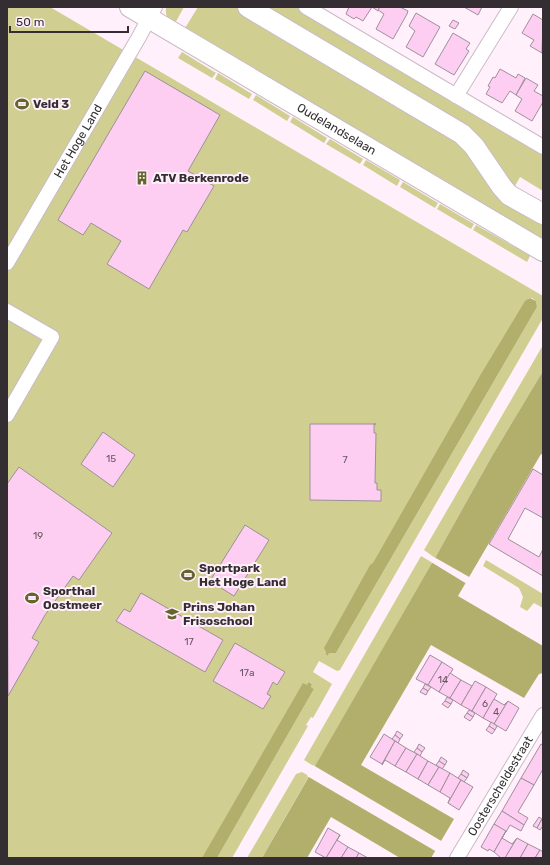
<svg xmlns="http://www.w3.org/2000/svg" width="550" height="865" font-family="Rubik,sans-serif">
<style>
.green{fill:#d0cf91;fill-rule:evenodd}
.water{fill:#b1af6b}
.pier{fill:#fff0fb}
.building{fill:#fecef2;stroke:#9d909a}
.lines{fill:none;stroke-linecap:round;stroke-linejoin:round}
.street-casing{stroke:#c9bbc5;stroke-width:16}
.secondary-casing{stroke:#c9bbc5;stroke-width:22}
.street{stroke:#fff;stroke-width:14}
.secondary{stroke:#fff;stroke-width:20}
.labels{text-anchor:middle;stroke-width:4;stroke-linejoin:round;paint-order:stroke}
.number-label{font-size:10px;fill:#665662}
.poi-label{font-size:12px;font-weight:bold;fill:#342e32;stroke:#fff0fb;text-anchor:start}
.street-label{font-size:12px;fill:#342e32;stroke:#fff0fb}
</style>
<rect width="100%" height="100%" fill="#fff0fb"/>
<g class="green">
<path d="M 7,7 L 50,7 L 543,296 L 543,318 L 340,670 L 337,671 L 319,661 L 313,672 L 332,684 L 313,718 L 311,717 L 306,725 L 308,726 L 232,858 L 217,858 L 314,689 L 311,687 L 312,684 L 310,682 L 206,858 L 7,858 ZM 529,298 L 532,298 L 536,301 L 537,307 L 336,653 L 329,653 L 328,656 L 325,654 L 326,652 Z"/>
<path d="M 166,7 L 184,7 L 173,27 C 168,21 165,15 166,7 Z"/>
<polygon points="198,7 235,7 456,136 543,220 543,247 182,33"/>
<polygon points="258,7 296,7 543,153 543,191 520,177 515,186 502,177 494,167"/>
<polygon points="182,52 216,73 212,78 178,58"/>
<polygon points="218,73 252,94 249,99 215,79"/>
<polygon points="256,95 290,116 287,121 253,100"/>
<polygon points="293,117 327,138 324,143 290,122"/>
<polygon points="330,139 363,159 360,164 326,144"/>
<polygon points="366,160 400,180 397,186 363,165"/>
<polygon points="403,182 438,203 435,208 400,187"/>
<polygon points="440,204 474,224 471,229 437,209"/>
<polygon points="476,225 515,247 516,246 533,250 527,262 473,230"/>
<polygon points="543,345 543,371 492,456 435,558 424,550"/>
<polygon points="421,556 433,563 315,767 304,760"/>
<polygon points="486,560 543,594 543,608 534,603 527,611 520,607 523,597 519,588 483,566"/>
<polygon points="302,772 309,776 262,858 247,858 296,774"/>
</g>
<g class="water">
<polygon points="530,298 536,301 537,307 336,653 329,653 328,656 325,654 326,652 324,648 370,565 373,563 481,374 525,301"/>
<polygon points="543,371 543,455 541,454 458,596 543,646 543,673 539,674 524,698 431,645 361,765 454,819 431,858 400,858 331,817 307,858 262,858 435,558 492,456"/>
<polygon points="309,682 312,684 311,687 314,689 217,858 202,858 303,683 307,685"/>
</g>
<g class="pier">
<polygon points="434,557 471,578 467,584 431,562"/>
<polygon points="313,765 443,842 437,852 307,776"/>
</g>
<g class="building">
<polygon points="349,7 380,7 378,11 372,7 363,21 356,17 354,19 346,14"/>
<polygon points="380,7 400,7 408,11 407,14 393,39 376,29 384,14 378,10"/>
<polygon points="464,7 482,7 478,15"/>
<polygon points="416,13 440,27 423,57 406,47 415,31 409,26"/>
<polygon points="533,14 543,20 542,53 530,46 534,40 522,33"/>
<polygon points="453,20 459,23 455,29 449,26"/>
<polygon points="453,33 470,43 466,49 469,51 454,75 435,64"/>
<polygon points="500,69 516,78 518,74 525,78 516,95 510,91 502,103 486,94 490,87 488,86 493,77 495,78"/>
<polygon points="145,71 220,115 188,171 214,186 187,232 183,230 149,289 107,264 121,241 91,223 83,235 58,220"/>
<polygon points="526,78 538,85 534,91 543,96 543,102 532,121 515,111 522,99 516,95"/>
<polygon points="310,424 376,424 374,424 374,433 376,433 375,483 377,483 377,490 381,490 381,501 310,500"/>
<polygon points="103,432 135,455 113,487 81,464"/>
<polygon points="19,467 112,533 79,580 73,576 45,615 32,638 39,642 8,696 7,484"/>
<polygon points="533,469 543,475 543,518 525,508 508,539 539,557 543,549 543,576 489,544"/>
<polygon points="245,525 269,540 234,596 210,581"/>
<polygon points="141,593 223,640 205,672 116,621 124,609 130,612"/>
<polygon points="235,643 285,672 277,685 273,682 267,694 271,696 263,709 213,681"/>
<polygon points="430,655 442,662 428,685 416,679"/>
<polygon points="442,662 453,669 439,692 428,685"/>
<polygon points="450,673 461,680 450,698 439,692"/>
<polygon points="461,680 472,686 461,705 450,698"/>
<polygon points="475,681 486,687 472,711 461,705"/>
<polygon points="425,684 431,687 428,691 423,688"/>
<polygon points="486,687 497,694 483,718 472,711"/>
<polygon points="423,688 428,691 426,695 420,692"/>
<polygon points="447,697 453,700 451,704 445,701"/>
<polygon points="494,699 504,705 508,701 494,724 483,718"/>
<polygon points="445,701 451,704 448,708 442,704"/>
<polygon points="508,701 519,708 506,731 494,724"/>
<polygon points="469,710 475,713 473,717 467,713"/>
<polygon points="467,713 473,717 470,721 464,717"/>
<polygon points="491,722 497,726 495,730 489,726"/>
<polygon points="489,726 495,730 492,734 486,730"/>
<polygon points="397,731 403,735 400,739 395,735"/>
<polygon points="384,734 395,741 382,764 370,757"/>
<polygon points="395,735 400,739 398,743 392,739"/>
<polygon points="395,741 406,748 395,766 385,760 382,765"/>
<polygon points="419,744 425,748 422,752 417,748"/>
<polygon points="541,744 543,745 543,769 534,785 521,778"/>
<polygon points="406,748 417,754 406,772 395,766"/>
<polygon points="417,748 422,752 420,756 414,752"/>
<polygon points="417,754 428,761 418,779 406,772"/>
<polygon points="441,757 447,761 445,765 439,761"/>
<polygon points="428,761 439,767 428,785 418,779"/>
<polygon points="439,761 445,765 442,769 436,765"/>
<polygon points="439,767 450,773 440,792 428,785"/>
<polygon points="463,770 469,774 467,778 461,774"/>
<polygon points="450,773 461,780 448,803 450,798 440,792"/>
<polygon points="461,774 467,778 464,782 458,778"/>
<polygon points="521,778 534,785 518,812 528,818 524,825 502,811"/>
<polygon points="461,780 473,787 459,810 448,803"/>
<polygon points="502,811 524,825 521,831 510,825 506,832 494,824"/>
<polygon points="539,817 542,819 537,828 533,826"/>
<polygon points="542,819 543,826 540,830 537,828"/>
<polygon points="494,824 506,831 494,852 489,849 488,851 481,847"/>
<polygon points="328,828 340,835 326,858 315,852"/>
<polygon points="506,831 502,838 512,844 517,838 505,858 501,858 494,852"/>
<polygon points="340,835 337,840 348,847 341,858 326,858"/>
<polygon points="517,838 528,844 520,858 505,858"/>
<polygon points="528,844 540,850 535,858 520,858"/>
<polygon points="348,847 359,853 356,858 341,858"/>
<polygon points="540,850 543,852 543,858 535,858"/>
<polygon points="359,853 368,858 356,858"/>
</g>
<g class="lines">
<g class="street-casing">
<g id="street">
<polyline points="306,7 543,147"/>
<polyline points="456,96 511,7"/>
<path id="s1" d="M 7,263 L 139,37 L 155,7"/>
<polyline points="7,311 52,337 7,415"/>
<path id="s2" d="M 457,858 L 543,715"/>
</g>
</g>
<g class="secondary-casing">
<g id="secondary">
<path id="s3" d="M 130,7 L 543,251"/>
<polyline points="248,7 462,134 474,146 502,187 509,195 543,214"/>
</g>
</g>
<use href="#street" class="street"/>
<use href="#secondary" class="secondary"/>
</g>
<defs>
<g id="stadium-bare" transform="scale(1.08)"><path d="M0-5a6.5 5 0 1 0 0 10a6.5 5 0 1 0 0-10ZM-3.5-1.8h7v3.6h-7Z" fill="#666431" stroke="#fff0fb" stroke-width="2.5" paint-order="stroke"/></g>
<g id="building-bare" transform="scale(1.08)"><path d="M-4-6H4V6H1V3H-1V6H-4ZM-2.5-4.3h1.7v1.8h-1.7ZM.8-4.3h1.7v1.8H.8ZM-2.5-1h1.7V.8h-1.7ZM.8-1h1.7V.8H.8Z" fill="#666431" stroke="#fff0fb" stroke-width="2.5" paint-order="stroke"/></g>
<g id="school-bare" transform="scale(1.08)"><path d="M0-5L7-2L0 1L-7-2ZM-4 1L0 2.5L4 1V4Q0 6-4 4Z" fill="#666431" stroke="#fff0fb" stroke-width="2.5" paint-order="stroke"/></g>
</defs>
<g fill-rule="evenodd">
<use href="#stadium-bare" x="22" y="104"/>
<use href="#building-bare" x="142" y="178"/>
<use href="#stadium-bare" x="188" y="575"/>
<use href="#stadium-bare" x="32" y="598"/>
<use href="#school-bare" x="172" y="614"/>
</g>
<g class="labels">
<g class="number-label">
<text x="111" y="462">15</text>
<text x="345" y="463">7</text>
<text x="38" y="539">19</text>
<text x="189" y="645">17</text>
<text x="247" y="676">17a</text>
<text x="443" y="683">14</text>
<text x="485" y="707">6</text>
<text x="496" y="715">4</text>
</g>
<g class="poi-label">
<text x="33" y="108">Veld 3</text>
<text x="153" y="182">ATV Berkenrode</text>
<text x="199" y="572">Sportpark<tspan x="199" dy="14">Het Hoge Land</tspan></text>
<text x="43" y="595">Sporthal<tspan x="43" dy="14">Oostmeer</tspan></text>
<text x="183" y="611">Prins Johan<tspan x="183" dy="14">Frisoschool</tspan></text>
</g>
<g class="street-label">
<text dy="4" stroke="none"><textPath href="#s3" startOffset="240">Oudelandselaan</textPath></text>
<text dy="4" stroke="none"><textPath href="#s1" startOffset="141">Het Hoge Land</textPath></text>
<text dy="4" stroke="none"><textPath href="#s2" startOffset="84">Oosterscheldestraat</textPath></text>
</g>
</g>
<rect width="550" height="865" fill="none" stroke="#342e32" stroke-width="16"/>
<path d="M10 26v6h118v-6" fill="none" stroke="#342e32" stroke-width="2"/>
<text x="16" y="26" font-size="12" fill="#342e32" stroke="#fff0fb" stroke-width="3" paint-order="stroke">50 m</text>
</svg>
